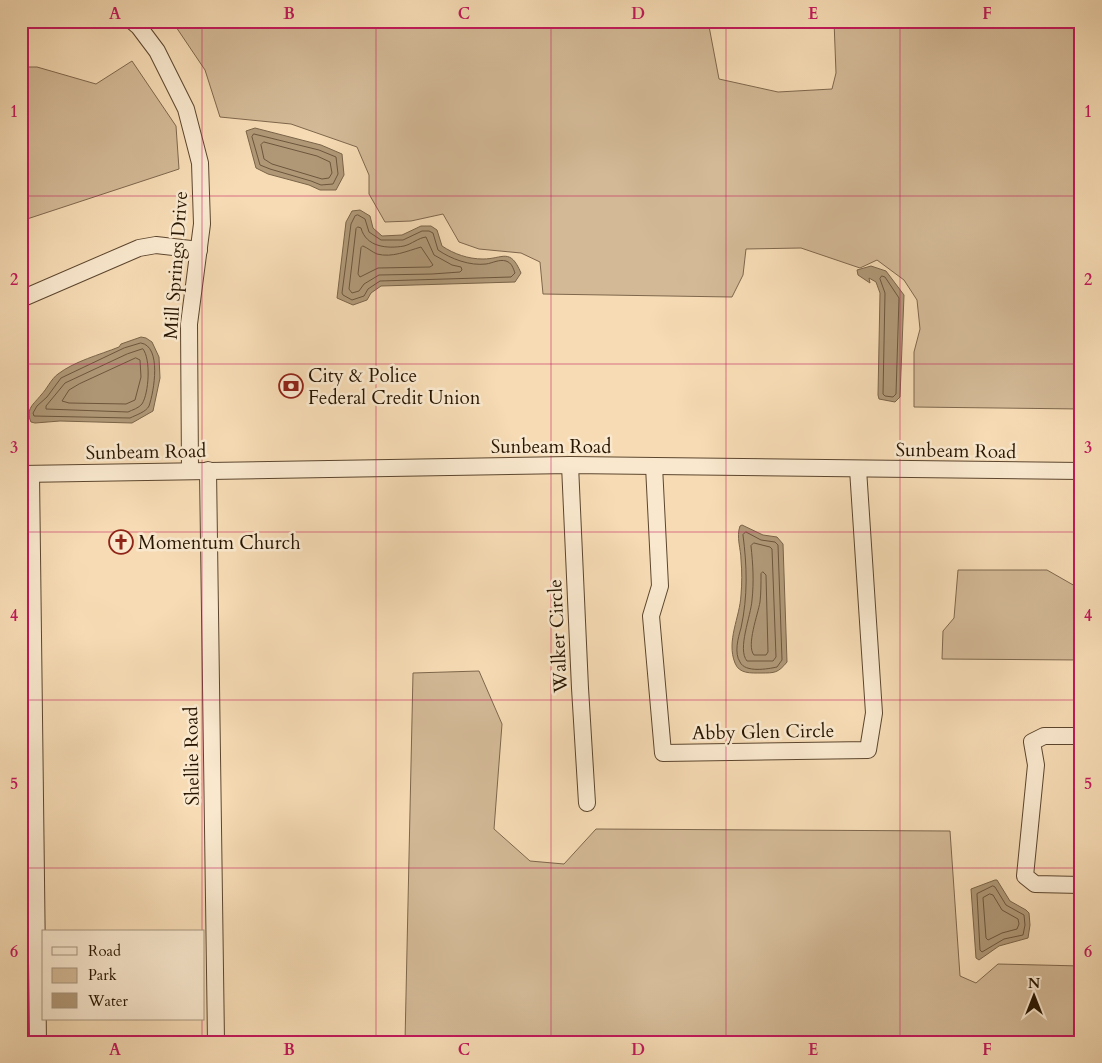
<svg xmlns="http://www.w3.org/2000/svg" width="1102" height="1063" font-family="Cardo,serif">
<style>
.green{fill:#d3b996;stroke:#7e674c}
.water{fill:#b09877;stroke:#7a6448}
.lines{fill:none;stroke-linecap:round;stroke-linejoin:round}
.shore{stroke:#6c563c;stroke-width:1}
.minor-casing{stroke:#5c462e;stroke-width:18}
.minor{stroke:#f9e8ce;stroke-width:16}
.grid{fill:none;stroke:#c2185b;stroke-width:1;stroke-opacity:0.55}
.labels{text-anchor:middle;stroke-width:5;stroke-linejoin:round;paint-order:stroke}
.street-label{font-size:19px;fill:#281501;stroke:#f9e8ce}
.poi-label{font-size:19px;fill:#281501;stroke:#f9e8ce;text-anchor:start}
.neatline{fill:none;stroke:#c2185b;stroke-width:2}
.grid-label{font-size:16px;text-anchor:middle;font-weight:bold;fill:#c2185b}
</style>
<rect width="100%" height="100%" fill="#f6dbb4"/>
<filter id="stains"><feTurbulence type="fractalNoise" baseFrequency=".004" numOctaves="4"/><feColorMatrix values="0 0 0 0 .2 0 0 0 0 .09 0 0 0 0 .02 0 0 0 .5 -.17"/></filter>
<radialGradient id="worn" r=".72"><stop offset=".6" stop-color="#630" stop-opacity="0"/><stop offset="1" stop-color="#630" stop-opacity=".3"/></radialGradient>
<g class="green">
<polygon points="172,21 708,21 719,79 778,92 832,89 836,73 834,21 1081,21 1081,409 914,407 914,352 920,329 917,300 904,280 877,260 860,268 801,248 746,249 743,275 732,297 543,294 540,262 521,253 479,249 459,242 443,214 411,221 385,222 369,194 369,175 357,147 291,124 220,117 205,70"/>
<polygon points="132,61 176,126 179,169 21,221 21,67 37,67 96,84"/>
<polygon points="958,570 1047,570 1075,586 1081,602 1081,660 942,659 943,631 954,618"/>
<polygon points="479,671 502,724 494,829 530,861 564,864 596,829 950,831 960,976 976,983 998,964 1081,966 1081,1042 405,1042 413,673"/>
</g>
<g class="water">
<polygon points="255,128 321,145 342,154 344,175 336,190 320,190 309,185 268,174 256,168 246,131"/>
<path d="M 360,210 L 370,216 L 373,228 L 382,236 L 402,235 L 421,226 L 431,226 L 437,230 L 442,246 C 454,254 468,259 483,259 C 503,259 510,247 521,273 L 515,282 L 381,286 L 371,293 L 367,300 L 353,305 L 337,298 L 346,222 L 352,211 Z"/>
<polygon points="871,266 886,271 904,295 900,397 895,402 879,399 878,395 880,293 876,282 869,278 870,283 858,275 857,270"/>
<path d="M 141,337 L 146,338 L 152,342 L 159,357 L 160,378 L 153,411 L 132,423 L 60,421 L 35,423 L 31,422 C 25,409 34,404 41,395 C 47,389 51,379 58,374 C 75,361 99,355 119,347 L 121,344 Z"/>
<path d="M 742,525 L 763,535 L 777,537 L 783,544 L 787,662 C 778,673 775,673 761,673 C 751,673 739,674 735,663 C 726,641 740,617 741,595 C 742,583 742,572 741,560 C 741,549 736,537 740,526 Z"/>
<polygon points="995,880 997,880 1010,901 1026,910 1029,913 1030,925 1028,938 999,946 979,960 976,958 971,889"/>
</g>
<g class="lines">
<g class="shore">
<polygon points="254,134 319,150 336,157 338,174 333,184 321,185 311,181 270,169 260,165 252,137"/>
<polygon points="264,142 317,156 330,162 332,173 329,178 322,179 272,164 264,159 261,145"/>
<path d="M 358,215 L 365,219 L 369,232 L 381,240 L 403,240 L 422,231 L 429,231 L 433,233 L 438,250 C 451,259 470,266 486,264 C 493,263 499,259 506,261 C 512,263 513,268 515,273 L 511,277 L 380,281 L 368,289 L 364,296 L 352,300 L 343,295 L 342,293 L 351,224 L 355,216 Z"/>
<path d="M 358,227 L 361,228 C 366,247 387,249 404,246 C 412,244 418,238 426,237 L 434,255 L 452,265 L 461,267 L 462,270 L 460,272 L 432,274 L 379,275 L 364,284 L 359,291 L 352,293 L 349,289 L 356,229 Z"/>
<path d="M 363,246 C 368,248 372,252 377,254 C 392,258 407,251 421,247 L 433,265 L 430,267 L 378,268 L 360,277 L 358,274 L 361,248 Z"/>
<polygon points="882,276 885,277 899,298 896,394 893,397 885,396 883,394 885,293 880,279"/>
<path d="M 141,343 C 162,346 154,392 149,406 C 146,412 136,415 130,418 L 34,416 L 33,413 L 37,406 L 47,397 L 61,378 L 124,348 Z"/>
<path d="M 143,349 C 151,359 149,393 142,404 C 139,408 132,410 128,412 L 46,409 L 46,406 L 65,383 L 127,354 Z"/>
<polygon points="136,358 140,360 141,377 135,400 126,404 69,403 62,401 69,390 79,384"/>
<path d="M 746,532 L 761,540 L 775,542 L 778,545 L 782,660 L 777,667 C 768,669 745,673 740,662 C 734,653 738,638 741,628 C 748,596 747,566 743,535 Z"/>
<path d="M 754,543 L 770,547 L 772,549 L 776,657 L 773,661 L 747,661 C 737,649 751,616 752,600 C 754,582 753,564 751,546 Z"/>
<path d="M 763,572 L 766,575 L 768,652 L 766,655 L 754,655 C 746,646 758,614 760,602 C 761,593 761,583 761,574 Z"/>
<polygon points="993,886 995,887 1006,905 1024,915 1025,925 1023,935 1004,939 982,952 980,950 977,894"/>
<polygon points="990,894 993,895 1002,910 1018,919 1019,924 1017,929 1002,933 988,940 986,938 983,898"/>
</g>
<g class="minor-casing">
<g id="minor">
<polyline points="132,21 139,27 157,51 186,109 200,163 202,224 189,324 190,471"/>
<polyline points="21,299 139,248 156,245 199,250"/>
<polyline points="570,465 580,688 587,803"/>
<polyline points="654,466 660,586 651,616 663,753 868,750 874,713 858,469"/>
<polyline points="208,470 216,1042"/>
<polyline points="21,474 570,465 1081,471"/>
<polyline points="31,474 38,1042"/>
<polyline points="1081,736 1044,736 1032,742 1036,765 1025,876 1035,884 1081,885"/>
</g>
</g>
<use href="#minor" class="minor"/>
</g>
<path class="grid" d="M 202,21 L 202,932M 376,21 L 376,1042M 551,21 L 551,1042M 726,21 L 726,1042M 900,21 L 900,1042M 21,196 L 1081,196M 21,364 L 1081,364M 21,532 L 1081,532M 21,700 L 1081,700M 21,868 L 1081,868M 202,1019 L 202,1042"/>
<defs>
<g id="bank-ring" transform="scale(1.25)"><circle r="9.5" fill="#f9e8ce" stroke="#8f2418" stroke-width="1.5"/><path d="M-6-4H6V4H-6ZM0-2.3a2.3 2.3 0 1 0 0 4.6a2.3 2.3 0 1 0 0-4.6Z" fill="#8f2418"/></g>
<g id="church-ring" transform="scale(1.25)"><circle r="9.5" fill="#f9e8ce" stroke="#8f2418" stroke-width="1.5"/><path d="M-1.2-6h2.4v3.5h3.3v2.4h-3.3V6h-2.4V-.1h-3.3v-2.4h3.3Z" fill="#8f2418"/></g>
</defs>
<g fill-rule="evenodd">
<use href="#bank-ring" x="291" y="386"/>
<use href="#church-ring" x="121" y="542"/>
</g>
<g class="labels">
<g class="street-label">
<text transform="translate(175 265) rotate(-86)" y="7">Mill Springs Drive</text>
<text x="551" y="453">Sunbeam Road</text>
<text transform="translate(956 450) rotate(1)" y="7">Sunbeam Road</text>
<text transform="translate(146 451) rotate(-1)" y="7">Sunbeam Road</text>
<text transform="translate(557 636) rotate(-93)" y="7">Walker Circle</text>
<text transform="translate(763 731) rotate(-1)" y="7">Abby Glen Circle</text>
<text transform="translate(191 756) rotate(-91)" y="7">Shellie Road</text>
</g>
<g class="poi-label">
<text x="308" y="382">City &amp; Police<tspan x="308" dy="22">Federal Credit Union</tspan></text>
<text x="138" y="549">Momentum Church</text>
</g>
</g>
<rect width="1102" height="1063" fill="none" stroke="#f6dbb4" stroke-width="55"/>
<rect x="42" y="930" width="162" height="90" fill="#f9e8ce" stroke="#a5947c"/>
<rect x="52" y="947" width="25" height="8" fill="#f9e8ce" stroke="#a5947c"/>
<text x="88" y="956" font-size="15" fill="#281501">Road</text>
<rect x="52" y="968" width="25" height="15" fill="#d3b996" stroke="#a5947c"/>
<text x="88" y="980" font-size="15" fill="#281501">Park</text>
<rect x="52" y="993" width="25" height="15" fill="#b09877" stroke="#a5947c"/>
<text x="88" y="1006" font-size="15" fill="#281501">Water</text>
<g transform="translate(1034 996)" stroke="#f9e8ce" stroke-width="4" paint-order="stroke">
<path d="M0-4L9 19L0 12L-9 19Z" fill="#281501"/>
<text y="-8" font-size="14" font-weight="bold" text-anchor="middle" fill="#281501">N</text>
</g>
<rect x="28" y="28" width="1046" height="1008" class="neatline"/>
<g class="grid-label">
<text x="115" y="19">A</text>
<text x="289" y="19">B</text>
<text x="464" y="19">C</text>
<text x="638" y="19">D</text>
<text x="813" y="19">E</text>
<text x="987" y="19">F</text>
<text x="14" y="117">1</text>
<text x="1088" y="117">1</text>
<text x="14" y="285">2</text>
<text x="1088" y="285">2</text>
<text x="14" y="453">3</text>
<text x="1088" y="453">3</text>
<text x="14" y="621">4</text>
<text x="1088" y="621">4</text>
<text x="14" y="789">5</text>
<text x="1088" y="789">5</text>
<text x="14" y="957">6</text>
<text x="1088" y="957">6</text>
<text x="115" y="1055">A</text>
<text x="289" y="1055">B</text>
<text x="464" y="1055">C</text>
<text x="638" y="1055">D</text>
<text x="813" y="1055">E</text>
<text x="987" y="1055">F</text>
</g>
<rect width="100%" height="100%" filter="url(#stains)"/>
<rect width="100%" height="100%" fill="url(#worn)"/>
</svg>
